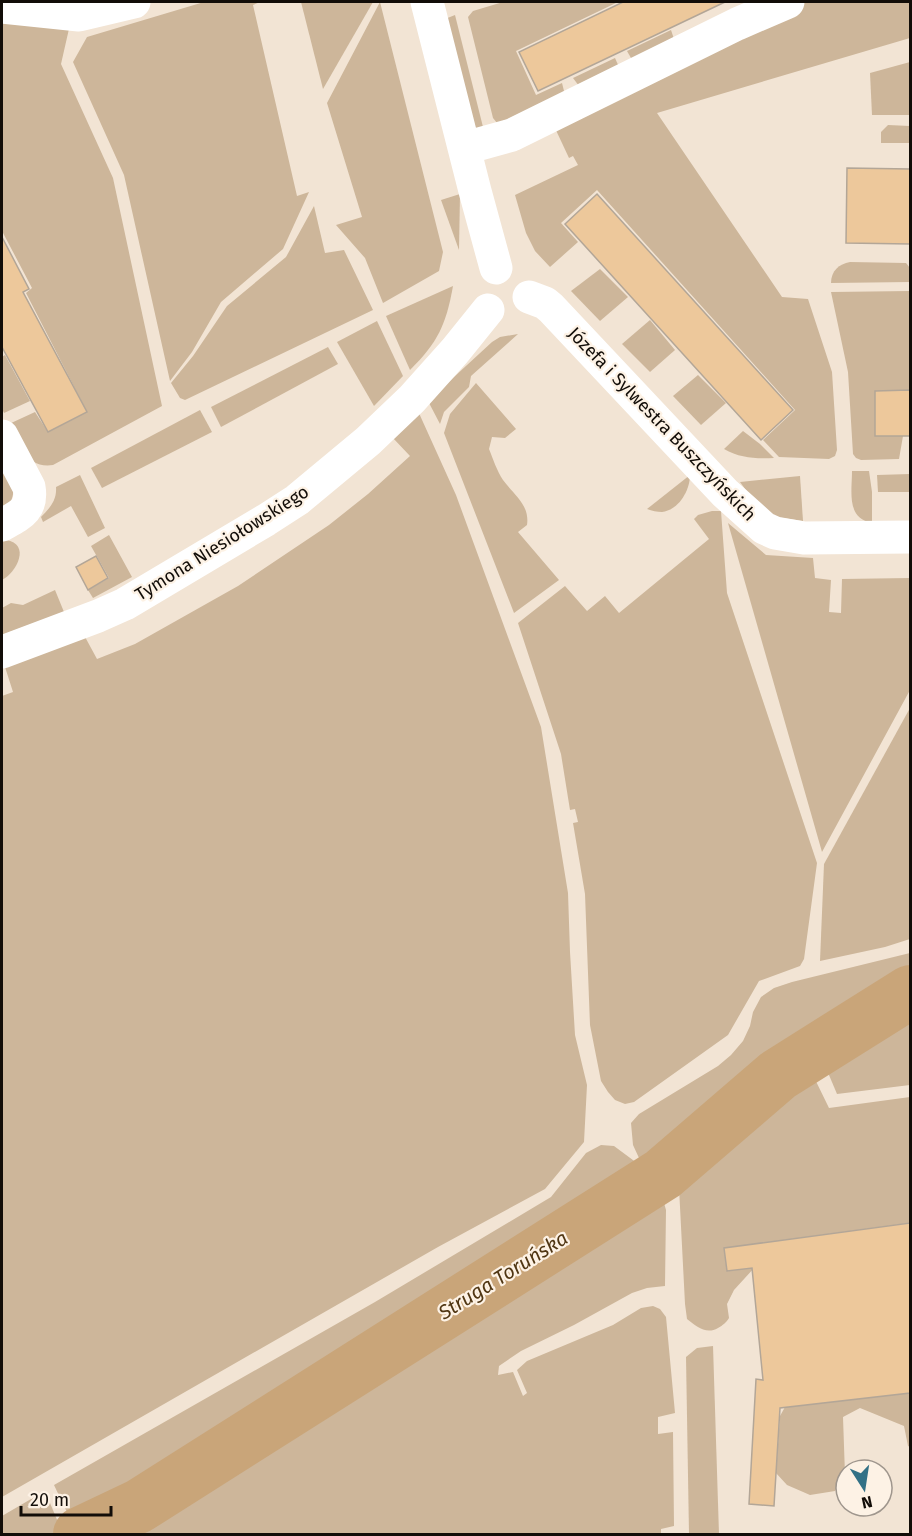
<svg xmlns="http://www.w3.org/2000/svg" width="912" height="1536" font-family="'Fira Sans',sans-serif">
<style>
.green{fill:#cdb69a}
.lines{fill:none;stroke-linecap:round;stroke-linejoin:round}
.river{stroke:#c9a579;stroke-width:54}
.building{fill:#edc89b;stroke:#b3a697;stroke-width:1.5}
.minor{stroke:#fff;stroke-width:33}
.labels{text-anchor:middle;stroke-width:4.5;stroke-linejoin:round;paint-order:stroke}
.street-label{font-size:18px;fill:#120d08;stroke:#fdf2e5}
.water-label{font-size:20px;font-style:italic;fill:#503613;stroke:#fdf2e5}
</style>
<rect width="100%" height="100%" fill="#f2e4d4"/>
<g class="green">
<polygon points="204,2 260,2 253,5 297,196 309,192 283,249 221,302 192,352 170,381 124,175 73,62 87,37"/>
<polygon points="301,2 373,2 323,89"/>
<polygon points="380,2 443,252 439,271 383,303 365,258 336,225 362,217 327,103"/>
<polygon points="503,2 618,2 516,51 536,95 562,83 564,91 563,99 497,123 493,118 468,17 473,11"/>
<polygon points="803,2 910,2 910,38 657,113 782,297 808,299 832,372 837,450 835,456 829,459 779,457 763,440 795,410 597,190 561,223 578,242 550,267 535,251 526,233 515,195 578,165 573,156 569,158 554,126"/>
<path d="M 2,14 L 71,20 L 61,64 L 113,178 L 162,406 L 53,465 C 26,469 20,444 9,424 L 35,412 L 48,432 L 87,412 L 26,293 L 32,288 L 2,231 Z"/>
<polygon points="455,15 485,135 475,137 445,19"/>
<polygon points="671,30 674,39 635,61 631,58 627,51"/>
<polygon points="615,58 619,67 582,90 573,78"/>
<polygon points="910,62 910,115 872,115 870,73"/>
<polygon points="888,125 910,126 910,143 881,143 881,132"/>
<polygon points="460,194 459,250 441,200"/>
<polygon points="314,206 325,253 344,250 373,310 185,400 180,398 171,383 193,356 227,306 286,257"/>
<path d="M 850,262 L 906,263 L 910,268 L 910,282 L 831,283 C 831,271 839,264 850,262 Z"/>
<polygon points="600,269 628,297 600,321 571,291"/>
<path d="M 453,286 C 446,325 438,342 410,370 L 386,316 Z"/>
<polygon points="910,291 910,390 875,391 875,436 903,436 899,459 861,460 856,458 853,454 848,372 831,292"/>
<polygon points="650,320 675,350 650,372 622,344"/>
<polygon points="377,321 403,376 374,406 337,342"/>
<polygon points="518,334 471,376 469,387 444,412 440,424 428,401 492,342 500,337"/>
<polygon points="328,347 338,364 221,427 211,407"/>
<polygon points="5,355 30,401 4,413 2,409 2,357"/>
<polygon points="698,375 726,403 701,425 673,396"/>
<path d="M 476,383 L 516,429 L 505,438 L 492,437 L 489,449 C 493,459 497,471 503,480 C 514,495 530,505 527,525 L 518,532 L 559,580 L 514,613 L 444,433 L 450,414 Z"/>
<polygon points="200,410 212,432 102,488 91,468"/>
<polygon points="418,411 456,495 541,727 568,893 570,952 575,1035 587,1085 584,1142 545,1189 438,1247 2,1497 2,696 13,692 5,667 84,635 97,659 135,644 238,586 329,525 368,494 410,456 392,437"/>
<path d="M 743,431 L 760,444 L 774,458 C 755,459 740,458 724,449 Z"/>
<polygon points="2,462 15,487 8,513 2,516"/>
<path d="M 852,471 L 869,471 L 872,492 L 872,523 C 846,518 852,492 852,471 Z"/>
<polygon points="910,474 910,492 878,492 877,475"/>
<path d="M 80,475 L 105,528 L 88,537 L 71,506 L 43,522 L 41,517 C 50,508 57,500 56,487 Z"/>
<path d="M 690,475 C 690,490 679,510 662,512 C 657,512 652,511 647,509 Z"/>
<polygon points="800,476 803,521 776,517 758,507 740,482"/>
<polygon points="712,511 721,511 727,593 817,863 804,959 800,966 759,981 728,1035 634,1102 625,1104 615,1100 608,1092 601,1081 590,1025 585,894 573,823 578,822 575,809 570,810 561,754 518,623 565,586 587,611 605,596 619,613 709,539 694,519 698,515"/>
<polygon points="728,523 766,555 813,558 815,578 831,580 829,612 841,613 842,579 910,578 910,690 822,852"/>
<polygon points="109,535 132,577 93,598 88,590 109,578 91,546"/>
<path d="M 6,540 C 31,544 17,572 2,580 L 2,541 Z"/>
<polygon points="55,590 64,612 2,635 2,608 11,603 23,605"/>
<polygon points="910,708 910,939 885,947 820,961 824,864"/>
<polygon points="910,953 910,985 780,1066 721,1115 639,1158 633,1145 631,1123 639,1114 718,1066 731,1055 743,1041 750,1026 753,1012 761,997 774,988 792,982"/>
<polygon points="910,1003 910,1085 837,1094 821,1056"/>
<path d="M 809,1067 L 829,1108 L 910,1097 L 910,1223 L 724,1248 L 727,1271 L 755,1267 L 734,1290 L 727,1304 L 729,1318 C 726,1323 723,1325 718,1328 C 706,1335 696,1326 687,1319 L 685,1304 L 678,1168 L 784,1076 Z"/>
<polygon points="601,1145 614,1146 645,1169 641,1181 75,1529 54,1485 375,1302 551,1197 586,1153"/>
<polygon points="659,1185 666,1210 665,1286 647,1288 632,1293 574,1325 521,1351 499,1366 498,1375 513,1372 523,1396 527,1393 517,1370 527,1361 613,1325 641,1308 653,1306 660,1309 666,1317 675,1413 658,1417 658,1434 673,1432 674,1526 661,1529 661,1534 96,1534 146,1511 590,1226"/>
<polygon points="713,1346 719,1534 689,1534 686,1357 697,1348"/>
<polygon points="910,1393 910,1447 908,1446 904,1426 860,1408 843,1417 845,1475 835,1491 810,1495 787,1485 776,1473 780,1416 785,1407"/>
<polygon points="43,1492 50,1503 63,1534 2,1534 2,1516"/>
</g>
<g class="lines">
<polyline class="river" points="80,1534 139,1506 663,1174 778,1075 910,992"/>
</g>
<g class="building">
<polygon points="623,2 725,2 538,91 519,52"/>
<polygon points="847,168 910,169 910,244 846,243"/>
<polygon points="597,194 793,410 761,440 565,224"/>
<polygon points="2,237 29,289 23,292 87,412 48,432 2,347"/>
<polygon points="910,390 910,436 875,436 875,391"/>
<polygon points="96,556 108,578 88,590 76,567"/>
<polygon points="910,1223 910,1393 780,1408 774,1506 749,1504 756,1379 763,1380 752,1268 727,1271 724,1248"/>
</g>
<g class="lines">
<g class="minor">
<polyline points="427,2 475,191 496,268"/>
<polyline points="2,7 79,15 134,2"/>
<polyline points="465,148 512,135 737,24 788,2"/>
<polyline points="529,297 545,303 551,308 725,493 764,528 775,533 804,538 910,537"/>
<path d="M 2,436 L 29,487 C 33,510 20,515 2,525"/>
<polyline points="2,652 98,616 125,604 266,520 297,500 368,441 412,399 455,351 488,310"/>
</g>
</g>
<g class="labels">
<g class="street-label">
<text transform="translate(662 424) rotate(46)" y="6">Józefa i Sylwestra Buszczyńskich</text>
<text transform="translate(222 543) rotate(-32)" y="6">Tymona Niesiołowskiego</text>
</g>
<g class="water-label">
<text transform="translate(503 1275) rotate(-32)" y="7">Struga Toruńska</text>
</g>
</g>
<rect width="912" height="1536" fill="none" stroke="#120d08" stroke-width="6"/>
<g transform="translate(864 1488) rotate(168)"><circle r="28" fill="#fdf2e5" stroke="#9f968d" stroke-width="1.5"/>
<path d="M0-4.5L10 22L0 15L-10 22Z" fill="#327186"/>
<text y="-9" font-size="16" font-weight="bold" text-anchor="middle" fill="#120d08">N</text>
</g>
<path d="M21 1506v9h90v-9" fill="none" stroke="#120d08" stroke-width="3"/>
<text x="30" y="1506" font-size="18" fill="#120d08" stroke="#fdf2e5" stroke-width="4.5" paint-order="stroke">20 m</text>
</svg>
